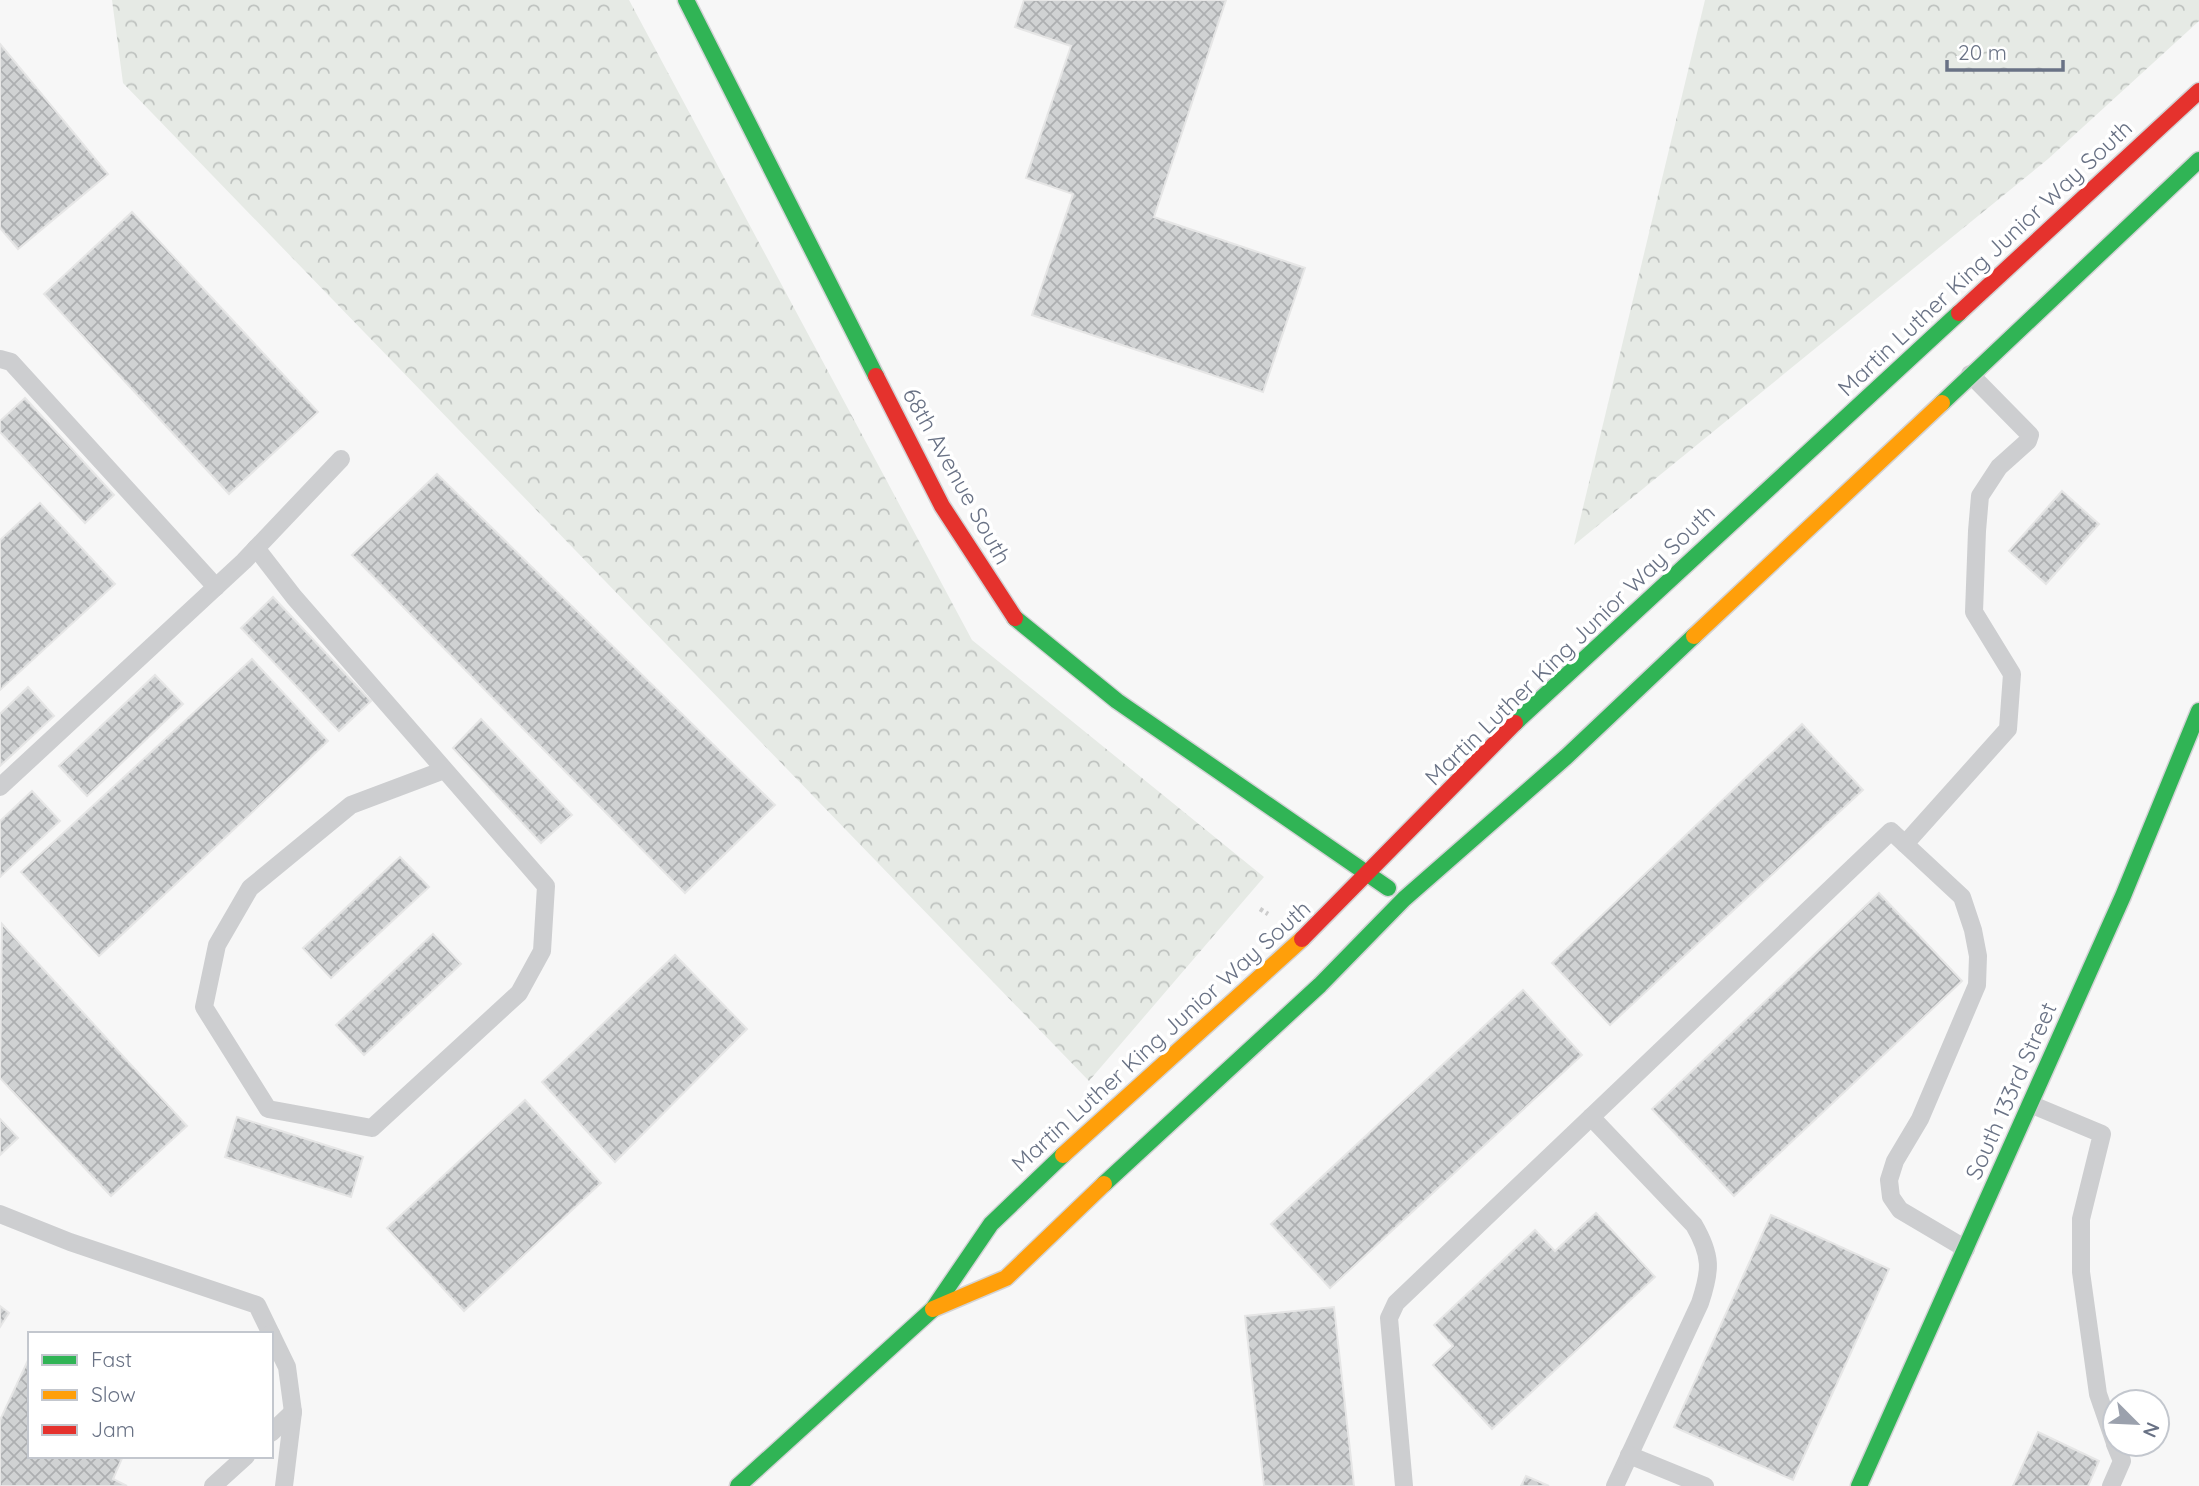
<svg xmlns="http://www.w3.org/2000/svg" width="2199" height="1486" font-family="Quicksand,sans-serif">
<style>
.forest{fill:url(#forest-crowns)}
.building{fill:url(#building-cross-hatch);stroke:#e6e6e6;stroke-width:2}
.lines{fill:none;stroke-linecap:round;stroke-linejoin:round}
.fast-casing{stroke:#d3d3d5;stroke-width:19}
.slow-casing{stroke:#d3d3d5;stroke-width:19}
.jam-casing{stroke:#d3d3d5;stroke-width:19}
.path{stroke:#ccc;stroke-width:4.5;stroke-dasharray:3.5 3.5;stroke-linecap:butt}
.lane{stroke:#cdced0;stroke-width:18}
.fast{stroke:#30b455;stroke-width:16}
.slow{stroke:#ff9f0a;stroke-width:16}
.jam{stroke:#e5322d;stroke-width:16}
.labels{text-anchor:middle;stroke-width:7;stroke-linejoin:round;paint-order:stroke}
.street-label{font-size:23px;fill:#697285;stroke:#fff}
</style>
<defs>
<pattern id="forest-crowns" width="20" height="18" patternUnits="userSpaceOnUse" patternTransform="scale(1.75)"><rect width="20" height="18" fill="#e6eae5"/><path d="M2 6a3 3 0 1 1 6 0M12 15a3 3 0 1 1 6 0" fill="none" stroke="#bec2bf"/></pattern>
<pattern id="building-cross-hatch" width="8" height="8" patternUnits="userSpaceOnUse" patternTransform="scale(1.75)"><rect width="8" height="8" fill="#d0d2d3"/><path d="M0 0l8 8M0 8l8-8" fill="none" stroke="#adafb1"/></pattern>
</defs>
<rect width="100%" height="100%" fill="#f7f7f7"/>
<g class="forest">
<polygon points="112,0 629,0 972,640 1264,877 1089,1081 123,83"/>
<polygon points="1705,0 2199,0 2199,21 2048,159 1574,545"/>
</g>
<g class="building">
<polygon points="1024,0 1226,0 1154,217 1305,268 1263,392 1032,315 1073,194 1026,178 1071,46 1015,27"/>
<polygon points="0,44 108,174 18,249 0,228"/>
<polygon points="132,212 318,412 229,494 44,294"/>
<polygon points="25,398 114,495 85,523 0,432 0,421"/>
<polygon points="437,474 775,805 685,893 352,555"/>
<polygon points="2062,491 2099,524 2046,584 2009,551"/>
<polygon points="40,503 115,584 0,690 0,540"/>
<polygon points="273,597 371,701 339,731 241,628"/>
<polygon points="252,659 328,741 99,956 21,872"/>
<polygon points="155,675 183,704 87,796 59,766"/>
<polygon points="28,687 54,716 0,766 0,714"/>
<polygon points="481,719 572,815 541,843 453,748"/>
<polygon points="1802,724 1863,790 1610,1025 1552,963"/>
<polygon points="32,791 60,821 0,877 0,821"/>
<polygon points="400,857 429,887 331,978 303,948"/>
<polygon points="1879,893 1962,981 1734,1196 1652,1109"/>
<polygon points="2,924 187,1126 111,1196 0,1078"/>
<polygon points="433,934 461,964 364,1055 336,1025"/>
<polygon points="675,955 747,1029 615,1162 542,1082"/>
<polygon points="1523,990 1582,1055 1330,1288 1271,1224"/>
<polygon points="525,1100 601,1183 464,1311 387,1228"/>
<polygon points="237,1117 363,1157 351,1197 225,1157"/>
<polygon points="0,1119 18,1138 0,1155"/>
<polygon points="1596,1213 1655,1277 1492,1429 1433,1365 1453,1346 1434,1325 1535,1230 1555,1251"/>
<polygon points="1771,1215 1889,1269 1793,1480 1674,1427"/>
<polygon points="0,1306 9,1313 0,1327"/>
<polygon points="1334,1307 1354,1486 1264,1486 1245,1316"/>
<polygon points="30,1356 30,1456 123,1456 113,1479 127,1486 0,1486 0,1420"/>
<polygon points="2038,1432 2099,1461 2088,1486 2013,1486"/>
<polygon points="1526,1476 1549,1486 1521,1486"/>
</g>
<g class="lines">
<g class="fast-casing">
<g id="fast">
<polyline points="686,0 876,376"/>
<polyline points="1942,403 2199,160"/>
<polyline points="1015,618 1117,701 1388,888"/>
<polyline points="1515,723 1959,313"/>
<polyline points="1104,1184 1320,985 1404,899 1566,757 1694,636"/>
<polyline points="738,1486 933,1309 991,1224 1063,1155"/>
<polyline points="1859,1486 2123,896 2199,711"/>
</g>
</g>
<g class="slow-casing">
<g id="slow">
<polyline points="1694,636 1942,403"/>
<polyline points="1063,1155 1302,939"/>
<polyline points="933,1309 1006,1278 1104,1184"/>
</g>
</g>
<g class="jam-casing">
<g id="jam">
<polyline points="1959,313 2199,91"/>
<polyline points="876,376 942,506 1015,618"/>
<polyline points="1302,939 1515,723"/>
</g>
</g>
<polyline class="path" points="1260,909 1268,914"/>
<g class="lane">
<polyline points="0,359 11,362 216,587"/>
<polyline points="256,548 294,597 546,886 542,951 519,993 372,1128 268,1109 204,1007 217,945 250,888 351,805 444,770"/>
<polyline points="0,787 244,561 341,459"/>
<polyline points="1905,844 2008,729 2012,674 1974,612 1977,531 1980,496 1999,467 2028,441 2030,435 1970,374"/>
<polyline points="2030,1104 2102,1134 2081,1219 2081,1272 2098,1394 2115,1443"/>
<path d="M 1591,1117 L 1694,1225 C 1712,1256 1711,1270 1700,1303 L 1615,1486"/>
<polyline points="0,1214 70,1242 257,1305 271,1334"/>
<polyline points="271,1334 287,1367 293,1412 284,1486"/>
<polyline points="271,1433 293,1412"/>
<polyline points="1629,1455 1705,1486"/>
<polyline points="213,1486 246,1456"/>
<polyline points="1404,1486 1389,1318 1396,1303 1891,831 1962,897 1973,930 1978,956 1977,985 1920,1119 1895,1161 1889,1180 1891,1197 1900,1210 1966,1249"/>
<polyline points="2111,1486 2122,1461 2115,1444"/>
</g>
<use href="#fast" class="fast"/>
<use href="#slow" class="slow"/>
<use href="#jam" class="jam"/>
</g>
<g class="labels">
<g class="street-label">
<text transform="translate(1985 258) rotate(-43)" y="8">Martin Luther King Junior Way South</text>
<text transform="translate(957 476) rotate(61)" y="8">68th Avenue South</text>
<text transform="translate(1570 645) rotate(-44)" y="8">Martin Luther King Junior Way South</text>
<text transform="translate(1161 1036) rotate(-42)" y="8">Martin Luther King Junior Way South</text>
<text transform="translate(2011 1091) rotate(-66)" y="8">South 133rd Street</text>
</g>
</g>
<rect x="28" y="1332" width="245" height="126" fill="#ffffff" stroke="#c3c7ce" stroke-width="2"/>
<rect x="42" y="1355" width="35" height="10" fill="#30b455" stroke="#c3c7ce" stroke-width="2"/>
<text x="91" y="1367" font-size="21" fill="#697285">Fast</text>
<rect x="42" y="1390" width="35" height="10" fill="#ff9f0a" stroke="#c3c7ce" stroke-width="2"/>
<text x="91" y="1402" font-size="21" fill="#697285">Slow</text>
<rect x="42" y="1425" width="35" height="10" fill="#e5322d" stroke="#c3c7ce" stroke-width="2"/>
<text x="91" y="1437" font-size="21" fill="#697285">Jam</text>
<g transform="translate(2136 1423) rotate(114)"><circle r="33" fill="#ffffff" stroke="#c3c7ce" stroke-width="2"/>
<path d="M0-5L12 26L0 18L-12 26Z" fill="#9ba1ad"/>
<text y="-10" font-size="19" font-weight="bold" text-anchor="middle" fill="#697285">N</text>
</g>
<path d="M1947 60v10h116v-10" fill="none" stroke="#697285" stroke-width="3.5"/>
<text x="1958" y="60" font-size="21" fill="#697285" stroke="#ffffff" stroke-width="5" paint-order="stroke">20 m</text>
</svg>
